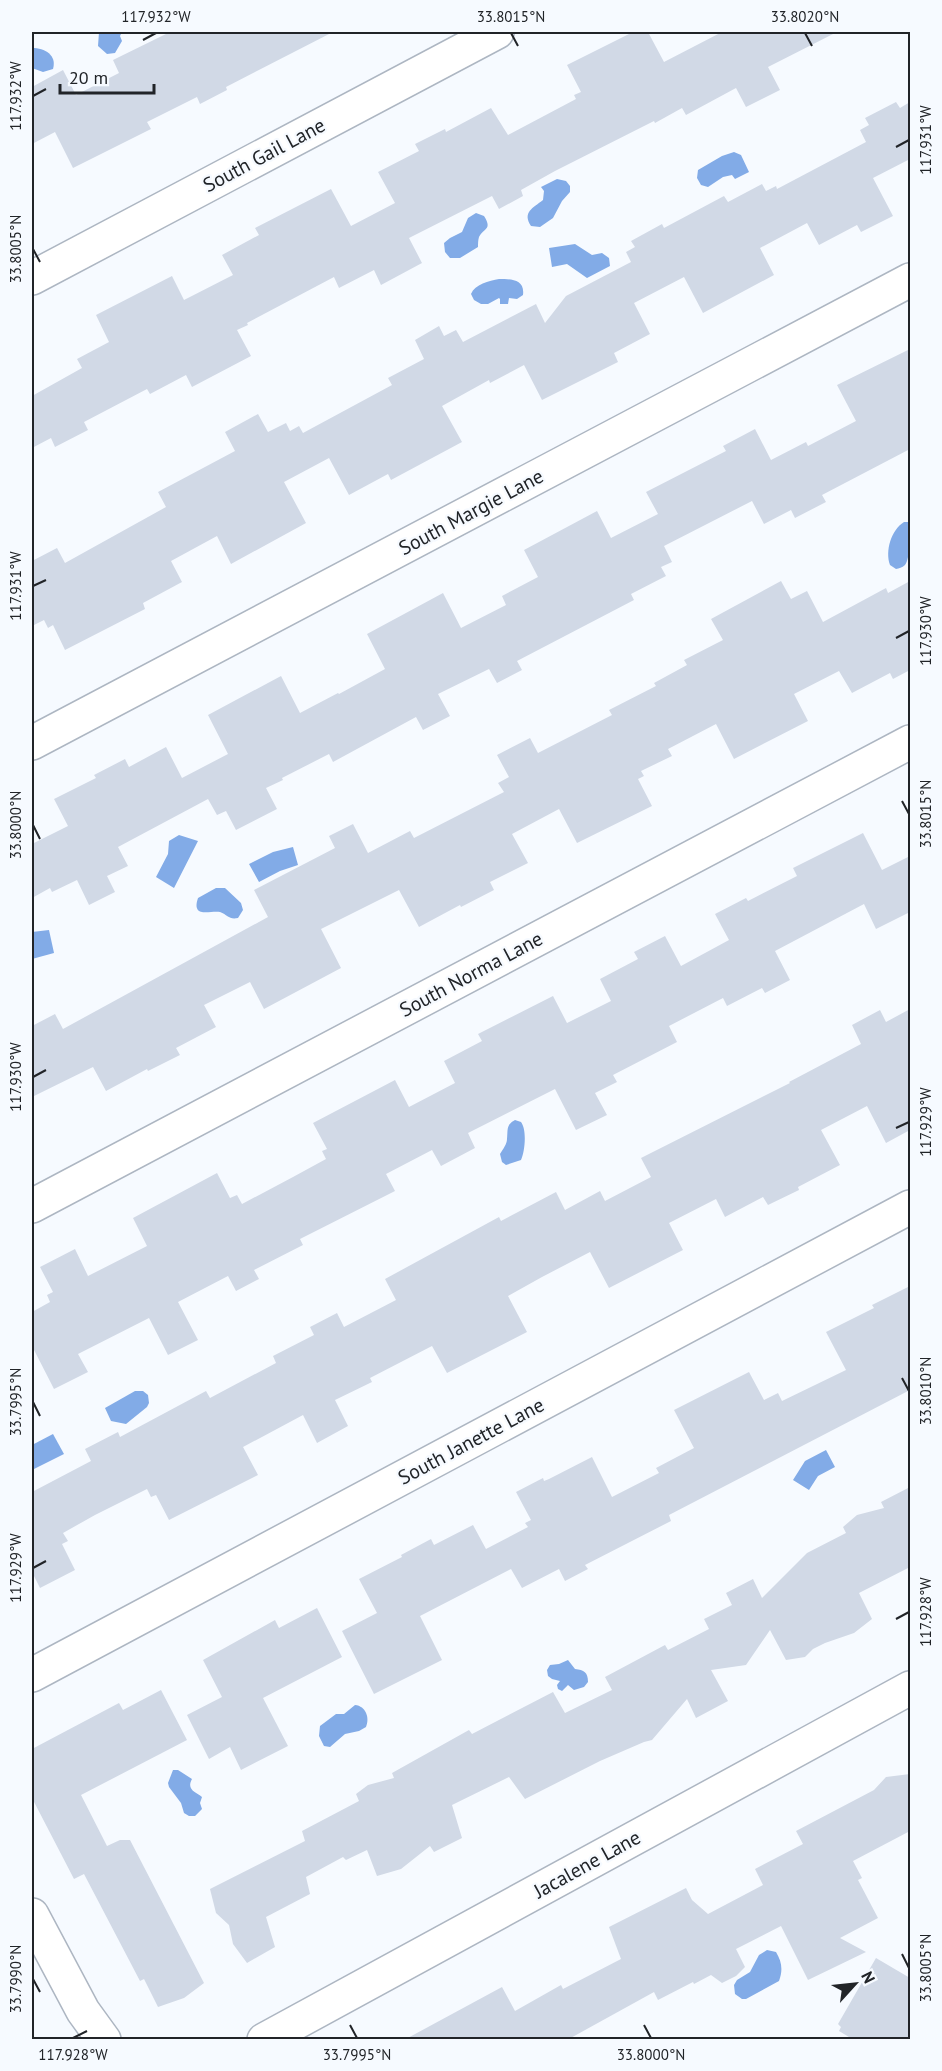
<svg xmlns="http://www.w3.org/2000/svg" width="942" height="2071" font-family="'PT Sans',sans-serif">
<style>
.water{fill:#82abe7}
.building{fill:#d1d9e6}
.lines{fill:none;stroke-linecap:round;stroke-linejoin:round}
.minor-casing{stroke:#adb6c2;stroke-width:36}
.minor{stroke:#fff;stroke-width:33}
.ticks{fill:none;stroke:#212428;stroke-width:2}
.labels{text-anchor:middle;stroke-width:4.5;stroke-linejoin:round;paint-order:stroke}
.street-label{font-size:20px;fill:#212428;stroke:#f6faff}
.neatline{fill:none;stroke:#212428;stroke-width:2}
.ticks-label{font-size:15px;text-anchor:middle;fill:#212428}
</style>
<rect width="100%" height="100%" fill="#f6faff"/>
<g class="water">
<polygon points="99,32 122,32 120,36 122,41 115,53 107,54 98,46"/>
<path d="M 32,48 C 45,48 57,55 53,69 L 43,72 L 32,68 Z"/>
<polygon points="734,152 741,155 749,172 735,179 732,175 723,177 708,187 701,185 697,178 698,170 722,156"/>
<path d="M 557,179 L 566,181 L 570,186 L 570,192 L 562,201 L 553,218 L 540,227 L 531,226 C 522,212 533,208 543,200 L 544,191 L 541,187 Z"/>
<path d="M 476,213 L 484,216 C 493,230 483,228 479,237 C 478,240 478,244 478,247 L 460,258 L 450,258 L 445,252 L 444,243 L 450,238 L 462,232 L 468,218 Z"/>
<polygon points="575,244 592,255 602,253 609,258 610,266 587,278 567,264 552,267 549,248"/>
<path d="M 499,279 C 511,279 525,279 523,295 L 517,299 L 509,298 L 508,304 L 500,304 L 500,299 L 499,298 L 488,304 L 481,304 L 474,300 L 471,294 C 475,284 489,281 499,279 Z"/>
<path d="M 904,522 L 910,522 C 911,530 910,560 905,565 C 902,568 899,568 896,569 L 890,565 C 885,551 891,530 904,522 Z"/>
<polygon points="179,835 198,841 174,888 156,877 168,854 169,841"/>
<polygon points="293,847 298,865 280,871 259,882 249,864 273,852"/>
<path d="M 216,888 L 225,888 L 241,903 L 243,910 L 238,918 C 229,920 228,915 220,912 C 211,910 191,919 198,898 Z"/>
<polygon points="49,930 54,953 32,959 32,932"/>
<path d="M 515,1120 L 521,1122 C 527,1130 525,1151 521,1160 L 506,1165 L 502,1162 L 500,1154 C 503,1149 507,1144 507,1139 C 508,1129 506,1125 515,1120 Z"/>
<polygon points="135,1391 143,1391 148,1395 149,1403 147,1407 126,1424 111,1421 105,1408"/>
<polygon points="53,1434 64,1454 32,1470 32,1445"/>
<polygon points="826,1450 835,1467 818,1476 809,1490 793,1480 805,1461"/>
<path d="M 568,1660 L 575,1669 C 584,1670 588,1672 588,1682 L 584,1687 L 574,1690 L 568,1685 L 562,1691 L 558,1689 L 557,1685 L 560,1681 L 552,1679 L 548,1676 L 547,1670 L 550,1665 L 559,1664 Z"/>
<path d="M 355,1705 C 366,1706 370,1718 366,1727 L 359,1731 L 345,1734 L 330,1747 L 324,1746 L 319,1736 L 320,1726 L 336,1714 L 344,1714 Z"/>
<path d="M 173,1770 L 178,1770 L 192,1779 C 186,1790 196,1792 202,1797 L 200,1803 L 202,1809 L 195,1816 L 189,1816 L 184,1813 L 181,1803 L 169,1787 L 168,1783 Z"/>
<path d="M 767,1950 L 776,1952 C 782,1962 783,1970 779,1981 L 746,1999 L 742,1999 L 735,1994 L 734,1985 L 737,1980 L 750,1972 L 759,1955 Z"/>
</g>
<g class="building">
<polygon points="170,32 333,32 226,87 227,90 200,104 197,97 147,122 151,129 73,168 55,132 32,144 32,87 63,70 76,95 119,73 113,60"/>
<polygon points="633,32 648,32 664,62 722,32 837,32 768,67 780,90 746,107 736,88 686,115 682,108 655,123 654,121 555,171 521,190 523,196 499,209 492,196 409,238 422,263 381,285 374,270 339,288 334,277 247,323 248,325 237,330 251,356 192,387 186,375 150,394 147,389 84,422 88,430 55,447 51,438 32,448 32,396 82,368 77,359 109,342 96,315 172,276 184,300 233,275 222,255 259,235 255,228 331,189 351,226 395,203 378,172 419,151 415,144 445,129 446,132 491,108 508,135 576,99 574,95 581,92 567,65"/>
<polygon points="896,102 900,108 910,102 910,159 873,178 893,216 861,232 857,225 819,245 807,223 760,248 774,275 703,313 684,277 634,303 650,334 614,353 618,362 542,400 524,365 490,383 489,380 442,406 462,442 391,480 388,474 349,495 329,458 284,482 306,523 231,564 217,536 171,561 182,582 143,603 145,609 65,650 53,625 48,628 44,620 32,626 32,561 57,548 65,563 166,507 158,492 235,451 225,432 258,414 268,432 286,423 290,431 299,426 303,433 392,385 388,378 424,359 415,340 439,326 444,336 456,330 463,342 536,304 545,323 566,296 631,262 626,252 635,247 631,241 662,224 664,228 724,196 728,202 762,184 766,191 776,186 777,189 866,142 860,130 869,125 865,118"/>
<polygon points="910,349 910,449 822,495 826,502 795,518 791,510 764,524 752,501 664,546 672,562 661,567 666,576 631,594 634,600 517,661 522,670 497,683 489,669 438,694 450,716 423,730 416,717 333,762 329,754 282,778 283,780 266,788 277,809 236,830 226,811 217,815 208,799 118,847 128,866 107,876 115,892 89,905 77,880 52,892 50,888 32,898 32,844 68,826 54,799 96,778 94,775 125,759 129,767 166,747 182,778 228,754 208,715 281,676 300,713 338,693 339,694 385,669 367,634 443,593 461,628 506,605 502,596 538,577 524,550 597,511 611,538 658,514 646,492 726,451 723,446 755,429 771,460 806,442 808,446 856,421 837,385"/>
<polygon points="781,581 791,599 807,591 823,622 886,588 888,593 910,581 910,670 893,679 890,673 852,693 839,671 794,694 808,721 734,759 716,724 668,749 672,756 641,771 644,776 638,779 652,806 577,843 559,809 512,834 528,863 490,882 494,890 461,907 460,905 419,927 399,890 321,929 341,968 264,1009 250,982 204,1005 216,1027 176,1048 180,1055 148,1071 147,1069 106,1091 93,1067 32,1097 32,1026 55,1014 63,1029 268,917 254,890 335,848 329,836 353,824 368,853 410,831 414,838 504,792 498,783 509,777 497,755 530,738 538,753 612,715 609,710 656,686 654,683 687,665 684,660 723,640 711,619"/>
<polygon points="863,833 882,870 910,856 910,912 876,929 864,904 775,951 790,980 765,993 762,988 727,1006 723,998 669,1026 677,1042 613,1075 617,1082 595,1093 607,1115 576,1130 555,1089 468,1133 475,1148 441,1166 432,1150 386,1174 395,1191 300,1239 303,1245 254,1270 259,1279 236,1291 228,1276 178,1302 198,1340 168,1355 149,1318 78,1354 88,1372 54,1389 32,1346 32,1312 50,1302 47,1295 53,1292 40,1267 75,1249 88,1276 147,1246 133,1218 217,1173 230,1198 237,1195 242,1204 293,1177 326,1159 322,1151 327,1149 313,1123 395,1080 409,1107 455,1083 444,1061 482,1041 478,1034 553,996 567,1023 611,1001 600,979 638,959 634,952 665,936 681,966 729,940 715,914 746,898 748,901 797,876 793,868"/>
<polygon points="910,1009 910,1130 886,1143 867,1106 821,1130 840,1165 798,1187 799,1190 768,1205 763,1197 725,1217 716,1199 669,1223 683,1250 609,1288 590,1252 542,1277 508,1296 527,1332 447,1373 432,1346 370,1378 372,1382 335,1400 348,1426 317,1443 303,1415 243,1447 258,1475 169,1520 156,1495 151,1497 147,1489 95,1515 63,1533 68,1541 62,1544 75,1570 40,1588 32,1572 32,1492 91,1461 85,1449 118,1432 120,1437 206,1391 210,1398 276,1363 273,1356 314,1335 310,1327 337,1313 344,1327 396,1300 385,1279 499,1217 501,1221 556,1192 565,1210 600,1191 605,1201 651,1177 641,1158 790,1083 789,1082 861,1044 852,1025 880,1010 886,1022"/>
<polygon points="910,1286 910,1390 669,1515 671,1521 585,1565 588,1569 565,1581 559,1569 522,1588 511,1569 420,1616 442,1660 374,1694 342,1631 377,1613 359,1579 402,1557 401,1555 431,1539 434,1545 473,1525 486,1549 528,1527 525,1523 531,1520 516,1492 543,1478 544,1481 549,1479 592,1457 612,1497 659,1473 656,1468 694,1448 674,1410 749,1372 764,1400 778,1393 782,1401 846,1370 826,1332 874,1308 872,1305"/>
<polygon points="910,1487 910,1567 859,1593 872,1619 854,1633 825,1643 813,1649 805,1657 786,1660 770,1630 746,1665 711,1670 728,1701 696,1718 687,1699 652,1740 644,1742 600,1761 525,1799 509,1777 452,1805 462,1838 434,1852 430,1846 401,1869 377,1876 367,1850 346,1860 343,1857 306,1877 310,1894 266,1917 275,1947 247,1963 233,1944 229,1925 216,1913 210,1889 305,1841 302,1831 359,1801 356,1794 368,1785 394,1778 392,1773 469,1730 472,1734 553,1692 565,1713 612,1690 605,1677 665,1645 668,1650 709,1629 704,1619 732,1605 726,1593 753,1579 762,1598 807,1553 846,1533 843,1527 857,1515 884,1508 881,1502"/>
<polygon points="317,1608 342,1657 263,1698 288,1746 241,1770 230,1747 209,1759 187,1715 222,1697 203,1660 275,1620 279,1628"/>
<polygon points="161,1690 187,1740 81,1795 107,1846 120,1840 130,1840 204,1983 184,1998 158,2007 144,1979 140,1981 84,1874 74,1879 32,1798 32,1749 119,1703 123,1710"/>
<polygon points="910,1774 910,1831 853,1861 862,1878 858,1880 878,1918 840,1938 866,1952 808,1980 781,1926 736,1949 745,1967 736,1976 722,1983 711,1975 694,1984 693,1982 658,2000 654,1992 567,2040 404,2040 502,1987 515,2011 561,1985 563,1989 621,1959 609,1927 686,1888 692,1900 708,1914 763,1885 755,1869 803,1844 796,1831 874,1790 886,1777"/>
<polygon points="876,1958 910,1978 910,2040 854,2040 839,2031 841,2027 838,2024"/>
</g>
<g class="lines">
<g class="minor-casing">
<g id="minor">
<polyline points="32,278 497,32"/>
<polyline points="32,743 910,280"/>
<polyline points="32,1206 910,742"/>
<polyline points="32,1675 910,1207"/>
<polyline points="32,1915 83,2011 104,2040"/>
<polyline points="264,2040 910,1688"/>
</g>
</g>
<use href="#minor" class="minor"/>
</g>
<path class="ticks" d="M 511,33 L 518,46M 805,33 L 812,46M 143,40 L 156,33M 33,96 L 46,89M 896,147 L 909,140M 33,249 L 40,262M 33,586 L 46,580M 896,638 L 909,631M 902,801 L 909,814M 33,825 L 40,839M 33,1077 L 46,1070M 896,1128 L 909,1122M 902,1378 L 909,1391M 33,1402 L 40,1416M 33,1568 L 46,1561M 896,1619 L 909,1612M 902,1954 L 909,1968M 33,1979 L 40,1992M 350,2025 L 357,2038M 644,2025 L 651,2038M 73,2038 L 87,2031"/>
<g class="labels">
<g class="street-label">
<text transform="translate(264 155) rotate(-28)" y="7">South Gail Lane</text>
<text transform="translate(471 512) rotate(-28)" y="7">South Margie Lane</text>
<text transform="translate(471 974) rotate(-28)" y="7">South Norma Lane</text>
<text transform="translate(471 1441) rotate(-28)" y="7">South Janette Lane</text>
<text transform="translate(587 1864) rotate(-29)" y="7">Jacalene Lane</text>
</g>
</g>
<rect width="942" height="2071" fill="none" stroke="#f6faff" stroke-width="66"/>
<g transform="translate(855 1984) rotate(63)" stroke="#f6faff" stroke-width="4.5" paint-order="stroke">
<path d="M0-4.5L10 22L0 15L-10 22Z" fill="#212428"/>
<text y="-9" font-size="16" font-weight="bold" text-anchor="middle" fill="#212428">N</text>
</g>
<path d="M60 84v9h94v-9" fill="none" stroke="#212428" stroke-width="3"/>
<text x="69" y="84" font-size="18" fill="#212428" stroke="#f6faff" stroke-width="4.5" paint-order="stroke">20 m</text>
<rect x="33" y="33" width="876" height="2005" class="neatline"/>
<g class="ticks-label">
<text x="156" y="22">117.932°W</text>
<text x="511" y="22">33.8015°N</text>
<text x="805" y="22">33.8020°N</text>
<text transform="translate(16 96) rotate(-90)" y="5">117.932°W</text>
<text transform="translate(926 140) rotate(-90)" y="5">117.931°W</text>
<text transform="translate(16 249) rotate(-90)" y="5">33.8005°N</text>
<text transform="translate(16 586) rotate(-90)" y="5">117.931°W</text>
<text transform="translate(926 631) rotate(-90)" y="5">117.930°W</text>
<text transform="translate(926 814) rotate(-90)" y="5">33.8015°N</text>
<text transform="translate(16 825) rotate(-90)" y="5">33.8000°N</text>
<text transform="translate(16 1077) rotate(-90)" y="5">117.930°W</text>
<text transform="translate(926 1122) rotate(-90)" y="5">117.929°W</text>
<text transform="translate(926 1391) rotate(-90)" y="5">33.8010°N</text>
<text transform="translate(16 1402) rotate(-90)" y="5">33.7995°N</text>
<text transform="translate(16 1568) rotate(-90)" y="5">117.929°W</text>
<text transform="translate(926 1612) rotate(-90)" y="5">117.928°W</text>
<text transform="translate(926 1968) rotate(-90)" y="5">33.8005°N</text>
<text transform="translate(16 1979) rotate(-90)" y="5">33.7990°N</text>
<text x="73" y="2060">117.928°W</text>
<text x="357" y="2060">33.7995°N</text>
<text x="651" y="2060">33.8000°N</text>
</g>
</svg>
